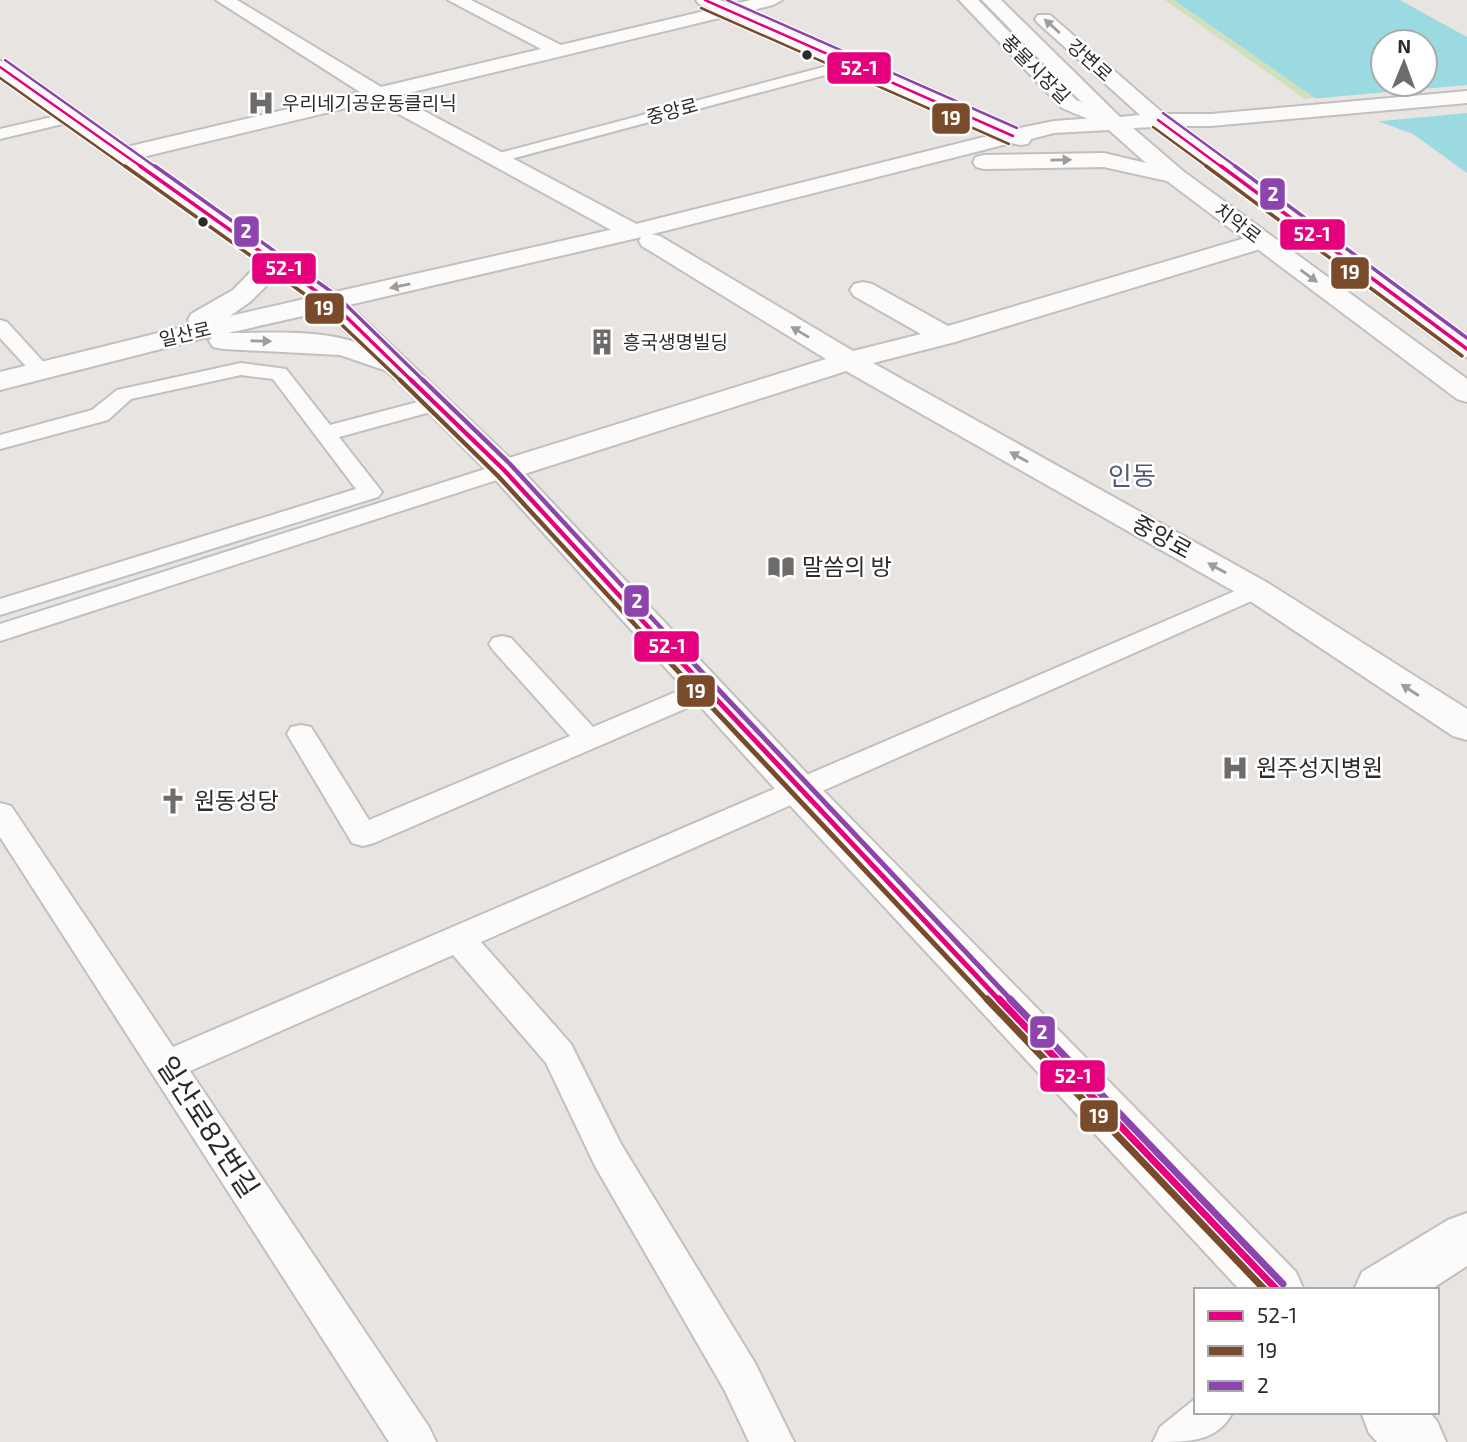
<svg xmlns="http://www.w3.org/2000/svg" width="1467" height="1442" font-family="'Exo 2','Noto Sans KR',sans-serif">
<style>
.green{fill:#d0e0bd}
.water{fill:#9cdae2;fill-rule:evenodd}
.pier{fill:#e8e4e1}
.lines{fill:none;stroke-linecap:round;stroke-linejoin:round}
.lane-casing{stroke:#c1c0c0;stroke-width:4}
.street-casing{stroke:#c1c0c0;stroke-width:4}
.secondary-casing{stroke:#c1c0c0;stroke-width:4}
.lane{fill:#fcfbfa;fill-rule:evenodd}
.street{fill:#fcfbfa;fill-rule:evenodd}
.secondary{fill:#fcfbfa;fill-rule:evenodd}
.bus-1-far4-casing{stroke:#fff;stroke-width:5}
.bus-1-far3-casing{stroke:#fff;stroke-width:7}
.bus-1-far2-casing{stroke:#fff;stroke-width:9}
.bus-1-far1-casing{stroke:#fff;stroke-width:10}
.bus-1-casing{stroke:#fff;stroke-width:12}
.bus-2-far4-casing{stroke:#fff;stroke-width:5}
.bus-2-far3-casing{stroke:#fff;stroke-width:7}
.bus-2-far2-casing{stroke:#fff;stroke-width:9}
.bus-2-far1-casing{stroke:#fff;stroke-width:10}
.bus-2-casing{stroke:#fff;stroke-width:12}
.bus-3-far4-casing{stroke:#fff;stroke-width:5}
.bus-3-far3-casing{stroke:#fff;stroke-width:7}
.bus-3-far2-casing{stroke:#fff;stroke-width:9}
.bus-3-far1-casing{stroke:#fff;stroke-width:10}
.bus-3-casing{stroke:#fff;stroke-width:12}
.bus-1-far4{stroke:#e5007d;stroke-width:2.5}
.bus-1-far3{stroke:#e5007d;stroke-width:3.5}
.bus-1-far2{stroke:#e5007d;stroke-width:4.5}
.bus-1-far1{stroke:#e5007d;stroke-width:5}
.bus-1{stroke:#e5007d;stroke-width:7}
.bus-2-far4{stroke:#7a4b2a;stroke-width:2.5}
.bus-2-far3{stroke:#7a4b2a;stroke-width:3.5}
.bus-2-far2{stroke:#7a4b2a;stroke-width:4.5}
.bus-2-far1{stroke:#7a4b2a;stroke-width:5}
.bus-2{stroke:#7a4b2a;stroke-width:7}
.bus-3-far4{stroke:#8e44ad;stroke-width:2.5}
.bus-3-far3{stroke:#8e44ad;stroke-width:3.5}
.bus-3-far2{stroke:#8e44ad;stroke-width:4.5}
.bus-3-far1{stroke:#8e44ad;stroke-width:5}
.bus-3{stroke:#8e44ad;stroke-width:7}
.oneway{fill:#9e9d9d}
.bus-dot{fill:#2b2b2b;stroke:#fff;stroke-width:2.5}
.labels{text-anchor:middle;stroke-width:5;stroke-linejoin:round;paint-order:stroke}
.far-street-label{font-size:19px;fill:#2b2b2b;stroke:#fff}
.far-poi-label{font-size:19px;fill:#2b2b2b;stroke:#fff;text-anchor:start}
.street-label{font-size:23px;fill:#2b2b2b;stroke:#fff}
.poi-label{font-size:23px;fill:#2b2b2b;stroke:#fff;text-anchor:start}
.quarter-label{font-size:26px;fill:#4f5c77;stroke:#fff}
.near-street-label{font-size:28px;fill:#2b2b2b;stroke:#fff}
.line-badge{stroke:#fff;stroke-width:2.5}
.badge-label{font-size:19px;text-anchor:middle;font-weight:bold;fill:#fff}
</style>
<rect width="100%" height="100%" fill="#e8e4e1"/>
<polygon class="green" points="1165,0 1174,0 1315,98 1305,99"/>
<path class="water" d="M 1174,0 L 1400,0 L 1467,37 L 1467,173 L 1413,134 L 1315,98 ZM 1383,42 L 1425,42 L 1425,84 L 1383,84 Z"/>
<polygon class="pier" points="1467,85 1467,113 1371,122 1310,99"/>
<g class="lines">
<g class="lane-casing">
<g id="lane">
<polygon points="850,60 857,64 855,67 500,162 494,164 486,159 488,156"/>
<polygon points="74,112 82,117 79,120 0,139 0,129"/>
<polygon points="0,320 7,322 48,367 51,371 48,375 34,375 0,338"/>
<polygon points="241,363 286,369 330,425 437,397 445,398 448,403 445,408 339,437 382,492 378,497 0,615 0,599 356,489 273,379 241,375 131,399 108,420 0,449 0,435 92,410 117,390"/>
<polygon points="504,463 512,465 515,470 512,475 0,641 0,624"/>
<polygon points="1256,582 1265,585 1269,590 1265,595 481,942 571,1044 621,1144 755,1363 794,1442 749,1442 725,1391 595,1166 546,1063 453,955 190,1071 429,1427 436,1442 389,1442 0,837 0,803 11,806 173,1047"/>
<polygon points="502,636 511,638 593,727 697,683 707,680 717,683 721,689 717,695 374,843 363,846 352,843 287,734 291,727 301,725 311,727 369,820 570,736 493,650 489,644 493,638"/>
<path d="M 1196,1398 L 1196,1412 L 1233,1412 C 1217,1442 1190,1442 1153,1442 L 1160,1427 Z"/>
</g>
</g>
<g class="street-casing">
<g id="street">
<polygon points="216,0 237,0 381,87 541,49 448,0 471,0 561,45 751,0 782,0 773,5 396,96 642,227 645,232 643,236 651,234 660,236 853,351 921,334 854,296 850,290 854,284 863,282 872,284 948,326 1252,236 1261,234 1270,236 1273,241 1270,246 955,342 873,363 1268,583 1467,709 1467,740 1453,736 1244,597 846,371 515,477 504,479 493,477 488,470 493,463 826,359 642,246 639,241 641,237 624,237 375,101 126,161 118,159 115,154 118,149 360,92"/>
<polygon points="959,0 978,0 1076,100 1121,119 1125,123 1121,127 1107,127 1062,108"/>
<polygon points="1467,1213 1467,1266 1430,1290 1354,1290 1362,1272 1448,1220"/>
</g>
</g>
<g class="secondary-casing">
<g id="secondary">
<path d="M 696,0 L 720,0 L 1015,129 L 1054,121 L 1097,118 L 982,0 L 1001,0 L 1120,117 L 1140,115 L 1038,23 L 1035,19 L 1038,15 L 1050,15 L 1164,114 L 1211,114 L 1467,91 L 1467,103 L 1211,126 L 1179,126 L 1467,336 L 1467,357 L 1457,355 L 1154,127 L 1133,128 L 1183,171 L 1467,379 L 1467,402 L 1457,399 L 1167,181 L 1104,167 L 984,169 L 976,167 L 973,162 L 976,157 L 984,155 L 1104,153 L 1146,163 L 1109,130 L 1054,133 L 1031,139 L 1028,144 L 1020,145 L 1011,143 L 633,239 L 349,305 L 515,463 L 813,780 L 1296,1272 L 1304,1290 L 1240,1290 L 785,800 L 493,477 L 387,371 L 340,355 L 223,349 L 213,347 L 209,341 L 212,336 L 0,390 L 0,372 L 191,325 L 188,320 L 191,314 L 233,290 L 260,262 L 0,76 L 0,61 L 7,63 L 335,292 L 632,225 L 992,135 L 699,4 ZM 277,275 L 309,298 L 230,316 L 251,301 ZM 325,311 L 358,343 C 318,329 269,333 228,333 Z"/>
<polygon points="1361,1412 1429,1412 1437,1421 1446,1442 1377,1442 1369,1433"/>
</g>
</g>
<use href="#lane" class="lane"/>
<use href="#street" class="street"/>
<use href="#secondary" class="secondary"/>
<g class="bus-1-far4-casing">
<g id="bus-1-far4">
<polyline points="705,0 1013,136"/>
<polyline points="0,67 143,168"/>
<polyline points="1158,120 1223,168"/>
</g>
</g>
<g class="bus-1-far3-casing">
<g id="bus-1-far3">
<polyline points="140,166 330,301 413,382"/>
<polyline points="1221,166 1467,349"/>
</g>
</g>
<g class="bus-1-far2-casing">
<polyline id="bus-1-far2" points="411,380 504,470 673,654"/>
</g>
<g class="bus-1-far1-casing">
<polyline id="bus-1-far1" points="672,652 1000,1001"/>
</g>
<g class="bus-1-casing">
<polyline id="bus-1" points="999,999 1277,1290"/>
</g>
<g class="bus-2-far4-casing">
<g id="bus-2-far4">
<polyline points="701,8 1009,144"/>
<polyline points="0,78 127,168"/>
<polyline points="1153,127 1209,168"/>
</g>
</g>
<g class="bus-2-far3-casing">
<g id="bus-2-far3">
<polyline points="125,166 324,308 402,382"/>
<polyline points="1206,166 1462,356"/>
</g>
</g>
<g class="bus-2-far2-casing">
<polyline id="bus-2-far2" points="400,380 498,476 662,654"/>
</g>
<g class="bus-2-far1-casing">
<polyline id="bus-2-far1" points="660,652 988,1001"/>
</g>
<g class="bus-2-casing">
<polyline id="bus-2" points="987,999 1265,1290"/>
</g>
<g class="bus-3-far4-casing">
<g id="bus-3-far4">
<polyline points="727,0 1017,128"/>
<polyline points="5,60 157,168"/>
<polyline points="1163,113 1238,168"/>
</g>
</g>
<g class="bus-3-far3-casing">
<g id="bus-3-far3">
<polyline points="155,166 336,295 425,382"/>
<polyline points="1235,166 1467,338"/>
</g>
</g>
<g class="bus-3-far2-casing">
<polyline id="bus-3-far2" points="423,380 510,464 685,654"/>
</g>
<g class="bus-3-far1-casing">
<polyline id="bus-3-far1" points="683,652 1012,1001"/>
</g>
<g class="bus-3-casing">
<polyline id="bus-3" points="1010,999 1283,1284"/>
</g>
<use href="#bus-1-far4" class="bus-1-far4"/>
<use href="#bus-1-far3" class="bus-1-far3"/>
<use href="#bus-1-far2" class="bus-1-far2"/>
<use href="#bus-1-far1" class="bus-1-far1"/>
<use href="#bus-1" class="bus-1"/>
<use href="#bus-2-far4" class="bus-2-far4"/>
<use href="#bus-2-far3" class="bus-2-far3"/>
<use href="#bus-2-far2" class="bus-2-far2"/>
<use href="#bus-2-far1" class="bus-2-far1"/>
<use href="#bus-2" class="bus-2"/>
<use href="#bus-3-far4" class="bus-3-far4"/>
<use href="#bus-3-far3" class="bus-3-far3"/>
<use href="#bus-3-far2" class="bus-3-far2"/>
<use href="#bus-3-far1" class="bus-3-far1"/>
<use href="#bus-3" class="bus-3"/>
</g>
<defs><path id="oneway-solid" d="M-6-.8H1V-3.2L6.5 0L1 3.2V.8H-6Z" transform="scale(1.75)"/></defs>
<g class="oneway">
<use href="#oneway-solid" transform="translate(1052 26) rotate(-138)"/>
<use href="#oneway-solid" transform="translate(1061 160) rotate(-1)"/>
<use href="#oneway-solid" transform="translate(1309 276) rotate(36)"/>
<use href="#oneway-solid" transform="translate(400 286) rotate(168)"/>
<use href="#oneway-solid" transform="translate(800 332) rotate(-149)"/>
<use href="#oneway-solid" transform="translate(261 341) rotate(1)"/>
<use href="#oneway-solid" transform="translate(1019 457) rotate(-151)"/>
<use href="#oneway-solid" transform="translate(1217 568) rotate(-151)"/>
<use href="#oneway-solid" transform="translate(1410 690) rotate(-147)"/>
</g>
<defs>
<g id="hospital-bare" transform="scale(2.1)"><path d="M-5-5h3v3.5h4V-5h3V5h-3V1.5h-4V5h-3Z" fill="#6d6c6b" stroke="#fff" stroke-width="2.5" paint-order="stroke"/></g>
<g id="building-bare" transform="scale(2.1)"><path d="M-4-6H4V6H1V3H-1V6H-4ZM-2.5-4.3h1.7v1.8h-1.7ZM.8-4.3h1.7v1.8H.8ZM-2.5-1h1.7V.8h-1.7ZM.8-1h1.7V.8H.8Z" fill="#6d6c6b" stroke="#fff" stroke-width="2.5" paint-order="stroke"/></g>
<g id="library-bare" transform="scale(2.1)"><path d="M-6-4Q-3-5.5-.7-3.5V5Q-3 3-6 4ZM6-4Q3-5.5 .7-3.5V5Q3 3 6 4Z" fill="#6d6c6b" stroke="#fff" stroke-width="2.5" paint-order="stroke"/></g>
<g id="church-bare" transform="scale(2.1)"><path d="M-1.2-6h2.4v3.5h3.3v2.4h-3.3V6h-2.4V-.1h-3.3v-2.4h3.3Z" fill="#6d6c6b" stroke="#fff" stroke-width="2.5" paint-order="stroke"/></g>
</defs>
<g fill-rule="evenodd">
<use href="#hospital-bare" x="261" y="103"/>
<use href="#building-bare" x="602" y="342"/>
<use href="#library-bare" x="781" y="567"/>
<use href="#hospital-bare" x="1235" y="768"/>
<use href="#church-bare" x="173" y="801"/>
</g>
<g class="bus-dot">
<circle cx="807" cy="55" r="6"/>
<circle cx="203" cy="222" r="6"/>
</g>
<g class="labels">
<g class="far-street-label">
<text transform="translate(1090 60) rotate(42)" y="7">강변로</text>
<text transform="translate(1036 69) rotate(45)" y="7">풍물시장길</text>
<text transform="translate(672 111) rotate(-15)" y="7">중앙로</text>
<text transform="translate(1238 223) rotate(37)" y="7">치악로</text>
<text transform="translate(185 334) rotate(-13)" y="7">일산로</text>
</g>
<g class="far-poi-label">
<text x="282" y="110">우리네기공운동클리닉</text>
<text x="623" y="349">흥국생명빌딩</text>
</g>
<g class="street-label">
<text transform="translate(1162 537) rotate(29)" y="8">중앙로</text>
</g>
<g class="poi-label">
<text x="802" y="575">말씀의 방</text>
<text x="1256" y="776">원주성지병원</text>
<text x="194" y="809">원동성당</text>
</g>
<g class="quarter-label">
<text x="1132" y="485">인동</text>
</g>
<g class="near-street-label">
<text transform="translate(208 1127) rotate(57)" y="10">일산로82번길</text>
</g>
</g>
<g class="line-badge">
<rect x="826" y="51" width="66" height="34" rx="7" fill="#e5007d"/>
<rect x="931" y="102" width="40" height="33" rx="7" fill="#7a4b2a"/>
<rect x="1259" y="177" width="27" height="34" rx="7" fill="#8e44ad"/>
<rect x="233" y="215" width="27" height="33" rx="7" fill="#8e44ad"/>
<rect x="1279" y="218" width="67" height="33" rx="7" fill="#e5007d"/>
<rect x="251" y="252" width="66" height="33" rx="7" fill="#e5007d"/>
<rect x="1330" y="256" width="40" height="34" rx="7" fill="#7a4b2a"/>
<rect x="304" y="292" width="41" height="33" rx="7" fill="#7a4b2a"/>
<rect x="623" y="584" width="27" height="34" rx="7" fill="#8e44ad"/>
<rect x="633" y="630" width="67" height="33" rx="7" fill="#e5007d"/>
<rect x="676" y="674" width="40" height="34" rx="7" fill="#7a4b2a"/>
<rect x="1029" y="1015" width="27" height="34" rx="7" fill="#8e44ad"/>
<rect x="1039" y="1059" width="67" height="34" rx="7" fill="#e5007d"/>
<rect x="1079" y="1099" width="40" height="34" rx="7" fill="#7a4b2a"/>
</g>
<g class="badge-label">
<text x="859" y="75">52-1</text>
<text x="951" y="125">19</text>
<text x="1273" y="201">2</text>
<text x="246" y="238">2</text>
<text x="1312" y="241">52-1</text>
<text x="284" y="275">52-1</text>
<text x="1350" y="279">19</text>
<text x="324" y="315">19</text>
<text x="637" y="608">2</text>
<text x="667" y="653">52-1</text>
<text x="696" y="698">19</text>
<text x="1042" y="1039">2</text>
<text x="1073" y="1083">52-1</text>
<text x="1099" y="1123">19</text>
</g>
<rect x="1194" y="1288" width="245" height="126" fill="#ffffff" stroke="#aaaaaa" stroke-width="2"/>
<rect x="1208" y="1311" width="35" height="10" fill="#e5007d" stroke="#aaaaaa" stroke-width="2"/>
<text x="1257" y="1323" font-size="21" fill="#2b2b2b">52-1</text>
<rect x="1208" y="1346" width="35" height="10" fill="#7a4b2a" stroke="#aaaaaa" stroke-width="2"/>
<text x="1257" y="1358" font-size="21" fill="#2b2b2b">19</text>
<rect x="1208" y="1381" width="35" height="10" fill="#8e44ad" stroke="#aaaaaa" stroke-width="2"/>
<text x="1257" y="1393" font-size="21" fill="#2b2b2b">2</text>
<g transform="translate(1404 63) rotate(1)"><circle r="33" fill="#ffffff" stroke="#aaaaaa" stroke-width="2"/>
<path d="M0-5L12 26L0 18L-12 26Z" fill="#6d6c6b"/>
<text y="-10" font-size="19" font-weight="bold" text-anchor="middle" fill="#2b2b2b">N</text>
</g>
</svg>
